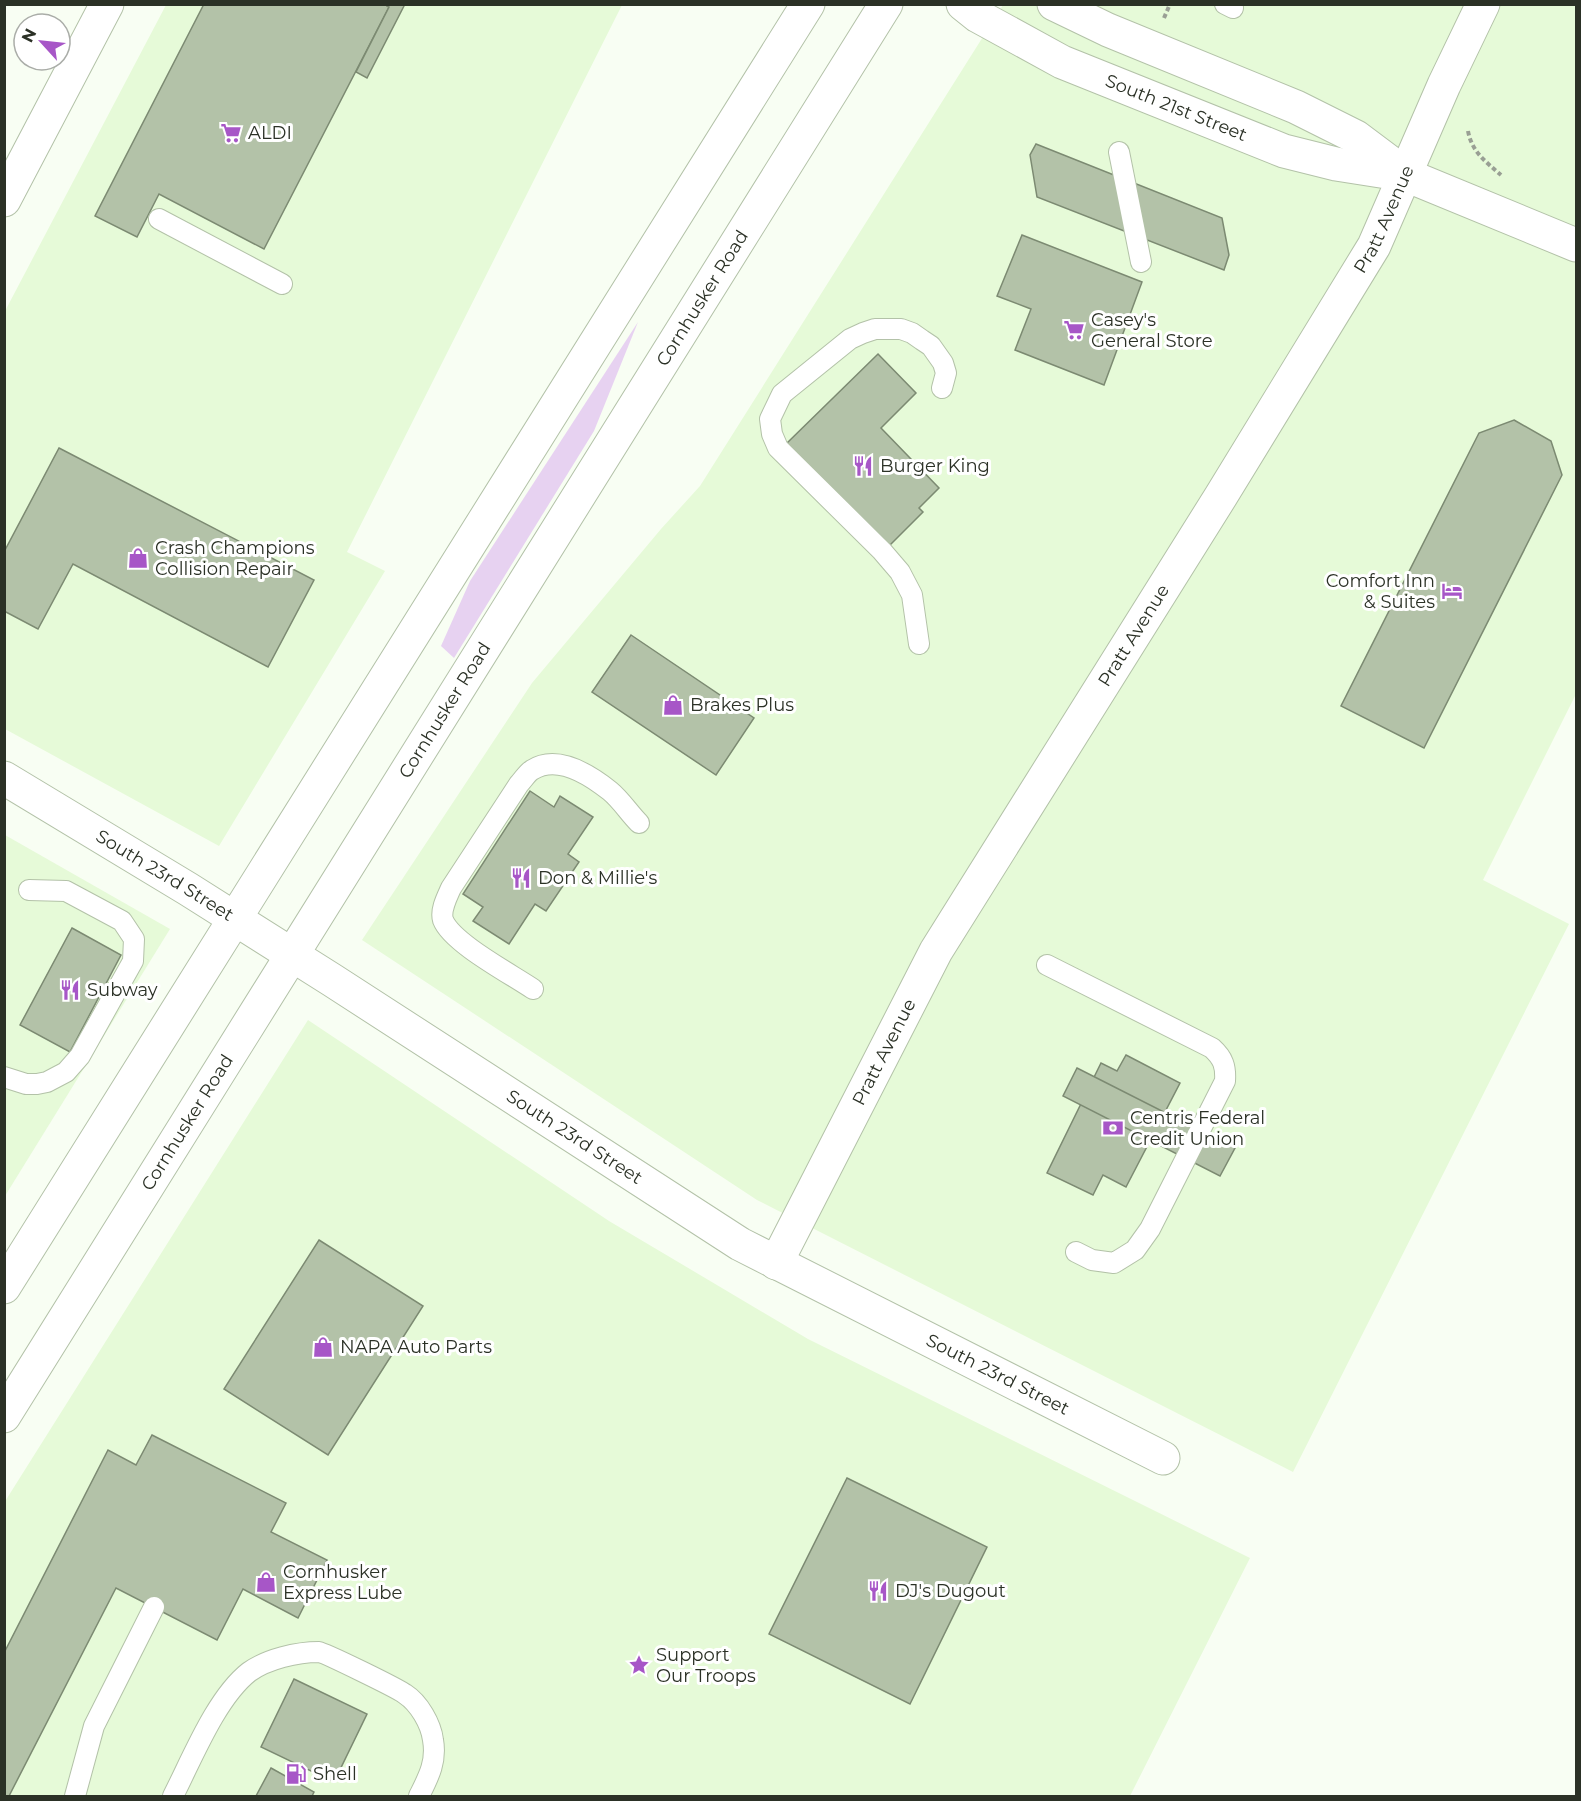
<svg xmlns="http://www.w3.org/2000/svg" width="1581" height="1801" font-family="Montserrat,sans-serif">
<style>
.built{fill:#e6fad8}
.green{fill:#e7d2f1}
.building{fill:#b3c2a8;stroke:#7c8a72;stroke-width:1.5}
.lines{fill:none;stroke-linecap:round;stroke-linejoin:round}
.lane-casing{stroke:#b3c2a8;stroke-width:22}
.street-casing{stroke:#b3c2a8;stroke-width:35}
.primary-casing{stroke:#b3c2a8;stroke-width:35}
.path{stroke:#999f94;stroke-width:4;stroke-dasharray:4.5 3;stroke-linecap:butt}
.lane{stroke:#fff;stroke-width:20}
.street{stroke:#fff;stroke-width:33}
.primary{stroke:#fff;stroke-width:33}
.labels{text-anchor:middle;stroke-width:6;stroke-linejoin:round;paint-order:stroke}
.street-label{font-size:18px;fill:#2b3126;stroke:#fff}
.poi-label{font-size:18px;fill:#2b3126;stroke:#fff;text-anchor:start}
</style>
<rect width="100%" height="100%" fill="#f8fef3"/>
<g class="built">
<polygon points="166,5 622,5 347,552 385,571 219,846 5,729 4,313"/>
<polygon points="1003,5 1576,5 1576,694 1483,880 1569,924 1293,1472 757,1200 362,940 532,683 661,529 700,486"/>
<polygon points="5,835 170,929 5,1196"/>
<polygon points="308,1020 609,1221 808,1339 1250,1558 1130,1796 5,1796 4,1503"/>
</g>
<polygon class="green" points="638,322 594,431 454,658 441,646 470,581"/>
<g class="building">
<polygon points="204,4 384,4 389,7 264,249 159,194 137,237 95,216"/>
<polygon points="384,4 405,4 367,78 356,72 389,7"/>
<polygon points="1036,144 1222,218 1229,255 1224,270 1037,197 1030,155"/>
<polygon points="1022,235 1142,282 1104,385 1015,350 1031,309 997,296"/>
<polygon points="878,354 916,393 881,428 939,488 919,508 923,512 888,547 786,444"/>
<polygon points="1514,420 1551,441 1562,475 1424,748 1341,706 1479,433"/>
<polygon points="59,448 314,580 268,667 73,564 38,629 4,611 4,552"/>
<polygon points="631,635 754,718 716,775 592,692"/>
<polygon points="530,791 554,807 560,796 593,817 568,854 579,862 546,911 535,904 509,944 473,921 483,907 463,894"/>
<polygon points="72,928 121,955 70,1052 20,1025"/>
<polygon points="1126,1055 1180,1083 1126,1187 1103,1175 1093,1195 1047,1173 1101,1063 1117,1071"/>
<polygon points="1077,1068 1235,1148 1220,1176 1063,1096"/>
<polygon points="319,1240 423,1306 328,1455 224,1389"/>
<polygon points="152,1435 286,1503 271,1532 327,1560 298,1618 243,1589 217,1640 116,1588 9,1796 4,1796 4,1653 108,1450 136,1465"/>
<polygon points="847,1478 987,1547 910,1704 769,1634"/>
<polygon points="294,1679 367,1714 334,1782 261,1747"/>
<polygon points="271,1768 314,1792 312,1796 256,1796"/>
</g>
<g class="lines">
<g class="lane-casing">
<g id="lane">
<polyline points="1225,4 1233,8"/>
<polyline points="1119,152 1141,262"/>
<polyline points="159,219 282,284"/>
<polyline points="919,644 912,595 900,572 882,551 778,448 772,434 770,419 782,394 850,339 863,333 875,329 901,329 912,333 922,340 931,346 943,363 946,373 942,388"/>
<path d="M 1047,965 L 1212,1048 C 1223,1058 1226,1066 1225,1081 L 1150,1229 L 1135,1250 L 1114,1263 L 1092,1260 L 1076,1252"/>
<path d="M 533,989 C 511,974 452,943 443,920 C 440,910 447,897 451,888 L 519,784 C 523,780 527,773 532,770 C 557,754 590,775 610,791 C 621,800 629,813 639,823"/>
<polyline points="4,1077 26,1084 37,1084 47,1082 66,1072 80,1056 133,961 134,939 122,921 66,891 29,890"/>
<polyline points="75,1796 94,1726 154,1607"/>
<path d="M 173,1796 C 192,1759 216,1698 249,1672 C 267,1659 297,1652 319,1652 C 325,1653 397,1688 405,1694 C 419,1703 431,1724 433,1740 C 437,1762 428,1778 419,1796"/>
</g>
</g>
<g class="street-casing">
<g id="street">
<path id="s1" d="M 963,4 L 978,16 L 1062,62 L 1284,151 L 1336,164 L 1406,175 L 1576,245"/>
<polyline points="1054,4 1108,30 1296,107 1356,137 1404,173"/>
<polyline points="4,200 107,4"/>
<path id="s2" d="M 4,778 L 188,889 L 332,980 L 740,1244 L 1163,1458"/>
<path id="s3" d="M 776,1263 L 936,951 L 1221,496 L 1374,246 L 1444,85 L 1483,4"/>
</g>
</g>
<g class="primary-casing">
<g id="primary">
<polyline points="4,1287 808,4"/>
<path id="s4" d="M 4,1416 L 886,4"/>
</g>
</g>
<g class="path">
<polyline points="1164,18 1170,4"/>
<path d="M 1468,131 C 1472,152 1485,161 1501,175"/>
</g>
<use href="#lane" class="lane"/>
<use href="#street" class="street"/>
<use href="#primary" class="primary"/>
</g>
<defs>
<g id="supermarket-bare" transform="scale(1.62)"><path d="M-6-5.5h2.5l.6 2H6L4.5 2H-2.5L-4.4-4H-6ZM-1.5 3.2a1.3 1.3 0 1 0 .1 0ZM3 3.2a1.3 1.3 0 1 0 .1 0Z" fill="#a756c7" stroke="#fff" stroke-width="2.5" paint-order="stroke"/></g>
<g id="restaurant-bare" transform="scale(1.62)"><path d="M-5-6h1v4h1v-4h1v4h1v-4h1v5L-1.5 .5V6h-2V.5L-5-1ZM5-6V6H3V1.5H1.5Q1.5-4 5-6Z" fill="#a756c7" stroke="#fff" stroke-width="2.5" paint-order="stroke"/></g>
<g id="shop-bare" transform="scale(1.62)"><path d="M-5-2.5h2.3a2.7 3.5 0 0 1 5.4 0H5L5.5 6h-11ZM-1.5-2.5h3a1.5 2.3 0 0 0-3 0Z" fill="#a756c7" stroke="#fff" stroke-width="2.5" paint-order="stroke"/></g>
<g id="hotel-bare" transform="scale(1.62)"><path d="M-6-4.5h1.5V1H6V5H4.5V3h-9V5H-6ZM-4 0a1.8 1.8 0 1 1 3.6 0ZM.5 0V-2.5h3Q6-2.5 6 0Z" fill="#a756c7" stroke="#fff" stroke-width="2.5" paint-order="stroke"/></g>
<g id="bank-bare" transform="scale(1.62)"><path d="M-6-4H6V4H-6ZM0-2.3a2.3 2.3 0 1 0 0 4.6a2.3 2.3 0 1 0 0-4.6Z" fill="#a756c7" stroke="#fff" stroke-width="2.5" paint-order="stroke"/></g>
<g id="sight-bare" transform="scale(1.62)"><path d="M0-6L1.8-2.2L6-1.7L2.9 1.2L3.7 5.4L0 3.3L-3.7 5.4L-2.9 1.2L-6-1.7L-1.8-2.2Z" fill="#a756c7" stroke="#fff" stroke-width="2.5" paint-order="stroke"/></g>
<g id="fuel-bare" transform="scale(1.62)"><path d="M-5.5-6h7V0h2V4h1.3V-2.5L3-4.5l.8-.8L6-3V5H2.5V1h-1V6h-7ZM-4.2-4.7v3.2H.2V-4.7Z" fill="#a756c7" stroke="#fff" stroke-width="2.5" paint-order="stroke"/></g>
</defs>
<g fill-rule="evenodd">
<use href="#supermarket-bare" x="231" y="133"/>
<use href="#supermarket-bare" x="1074" y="330"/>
<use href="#restaurant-bare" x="863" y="466"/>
<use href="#shop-bare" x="138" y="558"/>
<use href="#hotel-bare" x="1452" y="591"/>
<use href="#shop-bare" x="673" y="705"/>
<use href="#restaurant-bare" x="521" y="878"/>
<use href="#restaurant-bare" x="70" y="990"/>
<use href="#bank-bare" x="1113" y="1128"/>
<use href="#shop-bare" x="323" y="1347"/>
<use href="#shop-bare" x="266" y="1582"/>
<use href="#restaurant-bare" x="878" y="1591"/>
<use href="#sight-bare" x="639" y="1665"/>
<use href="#fuel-bare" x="296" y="1774"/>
</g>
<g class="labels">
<g class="street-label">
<text dy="6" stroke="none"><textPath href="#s1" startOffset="238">South 21st Street</textPath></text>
<text dy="6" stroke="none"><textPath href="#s3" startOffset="1209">Pratt Avenue</textPath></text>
<text dy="6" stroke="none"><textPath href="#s4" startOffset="1318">Cornhusker Road</textPath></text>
<text dy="6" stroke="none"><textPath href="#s3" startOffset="723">Pratt Avenue</textPath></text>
<text dy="6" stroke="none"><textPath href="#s4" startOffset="832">Cornhusker Road</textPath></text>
<text dy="6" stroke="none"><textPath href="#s2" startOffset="188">South 23rd Street</textPath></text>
<text dy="6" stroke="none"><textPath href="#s3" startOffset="237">Pratt Avenue</textPath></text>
<text dy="6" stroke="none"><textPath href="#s4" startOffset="346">Cornhusker Road</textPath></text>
<text dy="6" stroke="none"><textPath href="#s2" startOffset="674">South 23rd Street</textPath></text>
<text dy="6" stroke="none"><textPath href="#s2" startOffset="1160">South 23rd Street</textPath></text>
</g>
<g class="poi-label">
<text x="248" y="139">ALDI</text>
<text x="1091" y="326">Casey's<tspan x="1091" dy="21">General Store</tspan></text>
<text x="880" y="472">Burger King</text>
<text x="155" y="554">Crash Champions<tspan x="155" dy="21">Collision Repair</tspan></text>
<text x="1435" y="587" text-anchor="end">Comfort Inn<tspan x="1435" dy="21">&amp; Suites</tspan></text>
<text x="690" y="711">Brakes Plus</text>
<text x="538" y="884">Don &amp; Millie's</text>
<text x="87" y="996">Subway</text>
<text x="1130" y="1124">Centris Federal<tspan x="1130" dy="21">Credit Union</tspan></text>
<text x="340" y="1353">NAPA Auto Parts</text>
<text x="283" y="1578">Cornhusker<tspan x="283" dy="21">Express Lube</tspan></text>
<text x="895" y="1597">DJ's Dugout</text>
<text x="656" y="1661">Support<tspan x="656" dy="21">Our Troops</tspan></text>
<text x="313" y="1780">Shell</text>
</g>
</g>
<rect width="1581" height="1801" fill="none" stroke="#2b3126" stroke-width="12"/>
<g transform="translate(42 42) rotate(297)"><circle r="28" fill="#ffffff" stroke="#aaada8" stroke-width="1.5"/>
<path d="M0-4.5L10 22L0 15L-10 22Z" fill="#a756c7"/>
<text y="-9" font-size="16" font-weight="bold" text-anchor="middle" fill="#2b3126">N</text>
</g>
</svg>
